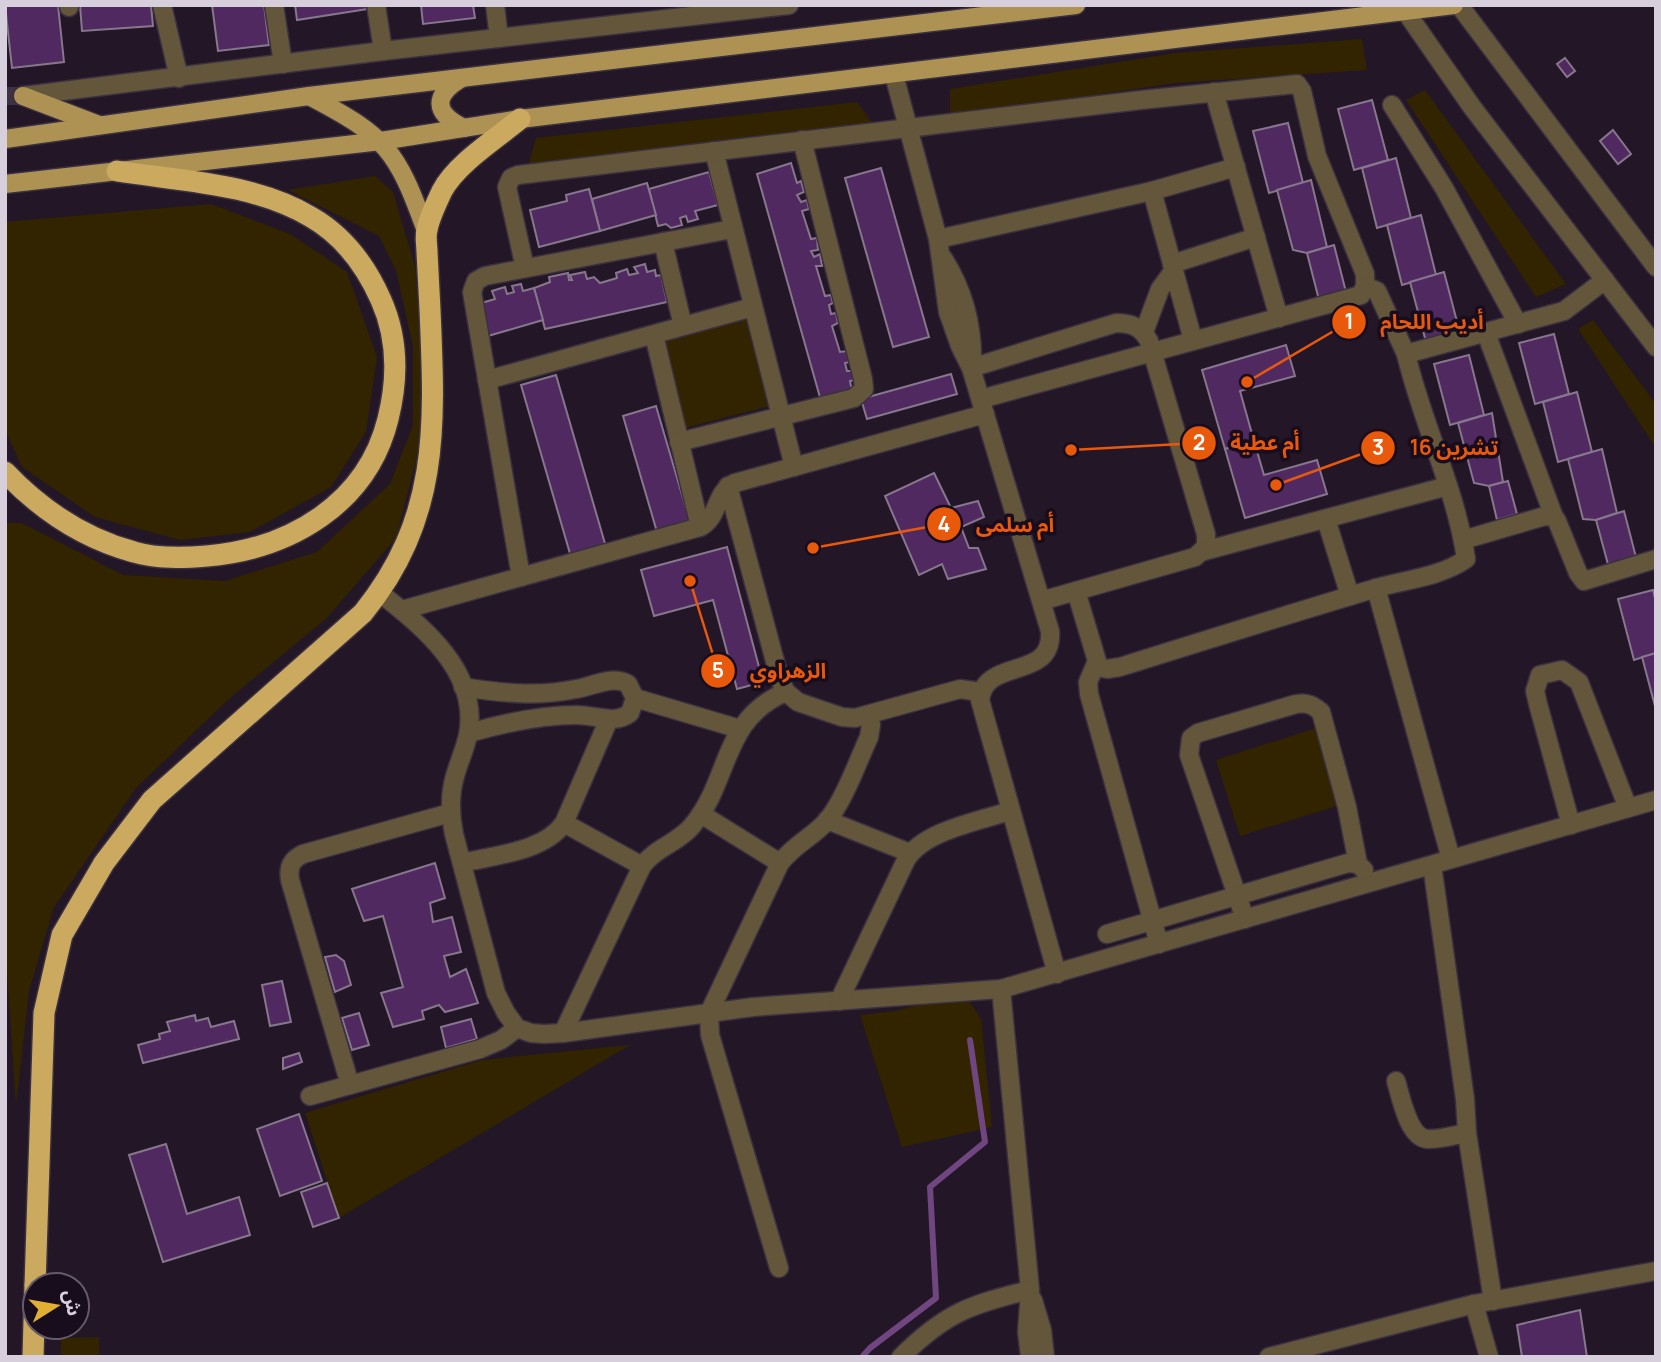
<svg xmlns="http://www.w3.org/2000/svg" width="1661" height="1362" font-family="Manrope,'Noto Sans Arabic',sans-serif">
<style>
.green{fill:#332400}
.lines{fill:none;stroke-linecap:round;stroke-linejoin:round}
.stream{stroke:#6f4680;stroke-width:6}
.building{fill:#512961;stroke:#86778d;stroke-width:2}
.major-tunnel{stroke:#3d3242;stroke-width:18;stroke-dasharray:18 9;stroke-linecap:butt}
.minor-casing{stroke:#3b3040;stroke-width:21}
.major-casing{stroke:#3b3040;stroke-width:21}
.highway-casing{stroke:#3b3040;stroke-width:24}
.minor{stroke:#64563a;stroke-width:18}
.major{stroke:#ae9254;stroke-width:18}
.highway{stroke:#cba95e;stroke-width:21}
.leader{fill:none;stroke:#e8590c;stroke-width:2.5}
.callout-dot{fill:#e8590c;stroke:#180d1d;stroke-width:2.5}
.mark-label{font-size:21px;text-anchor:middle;font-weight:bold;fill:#fff}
.callout-label{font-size:21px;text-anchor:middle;font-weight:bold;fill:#e8590c;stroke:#180d1d;stroke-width:7;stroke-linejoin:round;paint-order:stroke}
</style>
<rect width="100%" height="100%" fill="#221627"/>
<g class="green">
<polygon points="1362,39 1367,70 1175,83 950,117 950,89 1175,53"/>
<polygon points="1425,90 1566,284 1536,297 1406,100"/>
<polygon points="857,102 877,129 525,177 536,138"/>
<polygon points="375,176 393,192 415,266 426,405 416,461 396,538 327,618 230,698 136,788 54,907 29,991 16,1106 5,943 5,523 22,523 123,575 225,581 317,552 390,484 413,425 413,347 396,270 379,236 288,190"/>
<polygon points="211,204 290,234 347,272 377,357 366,432 331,487 250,532 180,540 95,517 22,467 5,430 5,222"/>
<polygon points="752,316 774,405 681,429 659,340"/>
<polygon points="1593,320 1656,404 1656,448 1578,329"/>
<polygon points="1319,727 1343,804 1240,836 1216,760"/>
<polygon points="964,993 981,1019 992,1127 902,1147 860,1015 895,1011"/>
<polygon points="630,1045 339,1218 305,1113 482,1060"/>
<polygon points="99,1337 99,1357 61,1357 61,1338"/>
</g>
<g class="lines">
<polyline class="stream" points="862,1357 870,1348 936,1298 930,1187 985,1142 970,1040"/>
</g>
<g class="building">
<polygon points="5,5 58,5 64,62 12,68"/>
<polygon points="80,5 151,5 153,26 82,31"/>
<polygon points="212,5 264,5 269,45 218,51"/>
<polygon points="295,5 367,5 368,9 297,20"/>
<polygon points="421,5 473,5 475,18 423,24"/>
<polygon points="1565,58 1575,71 1567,77 1557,64"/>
<polygon points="1372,100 1388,160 1354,170 1338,109"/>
<polygon points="1288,123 1303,183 1269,193 1253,131"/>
<polygon points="1613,130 1631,154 1618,164 1600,141"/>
<polygon points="1396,158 1411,218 1377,228 1362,168"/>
<polygon points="791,163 797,183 801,181 804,192 797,195 801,202 807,200 809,209 802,211 811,239 817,238 818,250 811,251 814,257 820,254 822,266 816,266 825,296 831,295 833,303 829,305 831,314 836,313 838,323 832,326 840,352 847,351 850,362 845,363 847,371 852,371 855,380 850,381 852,391 821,401 757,174"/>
<polygon points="881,168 929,337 893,347 845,178"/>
<polygon points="709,172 718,205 695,211 698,219 688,222 686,216 680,218 682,225 671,228 666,224 658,226 649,189"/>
<polygon points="1311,180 1327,247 1307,253 1293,250 1277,190"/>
<polygon points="647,183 656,215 600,231 592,199"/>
<polygon points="589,189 600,231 539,247 530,210 567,201 566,195"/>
<polygon points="1421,215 1436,275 1402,285 1387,225"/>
<polygon points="1334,245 1346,292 1319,300 1307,253"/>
<polygon points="645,264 647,272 655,270 656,276 661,275 667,302 545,329 534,288 550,282 549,277 568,273 569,280 572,280 570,275 585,272 587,279 594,277 600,283 617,278 616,273 627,269 629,275 638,273 634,267"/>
<polygon points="1444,272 1460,333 1426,342 1410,282"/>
<polygon points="521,284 523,291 534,288 543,320 488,336 478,304 495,299 492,291 505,287 507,294 514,292 512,286"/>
<polygon points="1554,334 1569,394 1535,404 1519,343"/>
<polygon points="1286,345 1295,376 1240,391 1254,441 1225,449 1202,370"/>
<polygon points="1469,355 1484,415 1450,425 1434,364"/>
<polygon points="951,374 957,394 867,419 861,399"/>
<polygon points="556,375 606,547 571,557 521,385"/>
<polygon points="1577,392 1592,452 1558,462 1543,402"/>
<polygon points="656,406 690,522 657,532 623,416"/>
<polygon points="1492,413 1503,482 1489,486 1474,483 1458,423"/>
<polygon points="1254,441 1264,475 1317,460 1327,494 1245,518 1225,449"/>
<polygon points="1602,449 1617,513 1596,520 1583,519 1568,459"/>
<polygon points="934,473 951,508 978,501 984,517 961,527 969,548 978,548 986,569 948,579 942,564 919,575 885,496"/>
<polygon points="1508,481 1517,514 1497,520 1489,486"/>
<polygon points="1624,511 1637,561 1609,568 1596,520"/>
<polygon points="727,547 763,682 737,689 713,600 654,616 641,570"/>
<polygon points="1653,590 1656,602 1656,653 1634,660 1618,599"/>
<polygon points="1656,653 1656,710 1642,657"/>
<polygon points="435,863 445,898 430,903 433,922 452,917 461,952 444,956 450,977 466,969 478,1003 445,1012 439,1005 422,1011 424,1019 393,1027 381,993 403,987 383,916 364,921 352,889"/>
<polygon points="336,955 344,961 351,985 335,992 325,957"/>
<polygon points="282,981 291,1022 270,1026 262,985"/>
<polygon points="359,1013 369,1045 352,1050 342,1018"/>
<polygon points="195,1015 196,1021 208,1018 211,1027 234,1021 239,1039 143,1063 138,1045 160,1039 159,1034 170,1031 167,1022"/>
<polygon points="471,1019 477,1039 446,1048 441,1027"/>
<polygon points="299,1053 302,1062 283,1069 283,1058"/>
<polygon points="299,1114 322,1181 280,1196 257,1129"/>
<polygon points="166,1144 187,1214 239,1197 250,1235 163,1262 129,1155"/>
<polygon points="327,1183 339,1218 313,1227 301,1192"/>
<polygon points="1580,1310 1587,1357 1522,1357 1517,1325"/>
</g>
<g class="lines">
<polyline class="major-tunnel" points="5,96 23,96"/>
<g class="minor-casing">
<g id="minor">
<polyline points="69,5 69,7"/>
<polyline points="162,5 179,78"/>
<polyline points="274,5 283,64"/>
<polyline points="376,5 383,51"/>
<polyline points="495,5 499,38"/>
<polyline points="1459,5 1656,267"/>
<polyline points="1406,12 1472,107 1656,347"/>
<path d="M 894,75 L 938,239 L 948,312 L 960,346 L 971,368 L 1050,631 C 1054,682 985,656 980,700 L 1057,974"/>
<polyline points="1214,92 1279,318"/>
<polyline points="23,96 383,51 789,5"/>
<polyline points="1392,105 1444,188 1518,324"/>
<polyline points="714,151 794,467"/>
<polyline points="1152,191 1193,340"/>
<polyline points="938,239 1152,191 1236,167"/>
<polyline points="663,242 683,326"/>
<path d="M 943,258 C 964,291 973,325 972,364"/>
<polyline points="1172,264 1256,237"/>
<polyline points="525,268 507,187 511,178 518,175 1141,100 1297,84 1302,91 1317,156 1365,274 1365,286 1361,295 981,399"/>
<polyline points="1365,286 1377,291 1406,354"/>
<polyline points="1144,332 1160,289 1174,270"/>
<polyline points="1486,333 1554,517"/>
<polyline points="654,335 700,527"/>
<path d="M 971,368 L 1116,323 C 1132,323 1141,327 1149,341 L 1206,534 L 1206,547 L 1195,557 L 1041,601"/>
<polyline points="487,380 753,307"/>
<polyline points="679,442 854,398 864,389 863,379 802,140"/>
<polyline points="728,486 780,680 786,692 798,702 842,717 855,718 960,689 981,692"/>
<polyline points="1326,519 1350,596"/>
<polyline points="1463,540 1545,516 1554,517 1557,521 1578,573 1584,581 1656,559"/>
<polyline points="1204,551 1448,486"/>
<polyline points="521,577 472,292 476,281 485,276 732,229"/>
<polyline points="1376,588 1451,859"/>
<polyline points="1076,591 1097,661 1088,682 1089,694 1159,944"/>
<path d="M 380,593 C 423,627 480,672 468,735 C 465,749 459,762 455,776 C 449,796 450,814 454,834 L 496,993 L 506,1013 L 517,1028 L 531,1033 L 544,1034 L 563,1033 L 753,1007 L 1001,989 L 1656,800"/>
<path d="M 402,610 L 700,527 C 720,517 714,492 735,483 L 985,414"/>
<path d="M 1096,667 L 1107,669 L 1120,667 C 1203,641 1286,615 1370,590 C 1401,580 1439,578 1466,559 C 1456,489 1422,423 1406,354 L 1564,311 L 1605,280"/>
<path d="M 463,687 C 500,693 538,697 576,689 C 594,686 612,675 628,684 L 635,698 L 630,713 C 615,725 595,715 577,715 C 540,715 504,723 469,733"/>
<polyline points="635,698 740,729"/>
<polyline points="701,814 780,863"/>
<polyline points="827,820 910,853"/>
<polyline points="564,823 642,866"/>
<polyline points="1571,825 1538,704 1535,691 1540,675 1562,670 1579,682 1628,808"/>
<path d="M 462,863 C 494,855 544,852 564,823 L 609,719"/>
<polyline points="1432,865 1465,1099 1467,1133 1493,1301"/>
<path d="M 1245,919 L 1189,755 L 1191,738 L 1198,733 L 1296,704 C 1307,702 1313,705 1321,712 L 1347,807 L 1358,864"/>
<polyline points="1107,934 1348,863 1358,864 1364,870"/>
<polyline points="1001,989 1030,1290 1027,1332 1030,1357"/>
<path d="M 839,1001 L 906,860 C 923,831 979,821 1010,811"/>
<path d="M 563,1033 L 642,866 C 656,847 678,843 692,826 C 731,780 721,719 786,692"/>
<path d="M 1396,1081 C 1401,1097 1408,1137 1427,1139 C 1439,1140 1455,1135 1467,1133"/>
<path d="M 350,1085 L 290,880 C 288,867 291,860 303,854 L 450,813"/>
<polyline points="310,1096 480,1049 501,1040 517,1028"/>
<path d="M 779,1268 L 710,1035 L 709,1013 L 780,863 C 795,844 811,838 826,822 C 844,801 857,763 869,737 L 871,725 L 869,716"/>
<polyline points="1033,1300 1042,1330 1045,1357"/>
<polyline points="1474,1304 1489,1357"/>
<path d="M 901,1357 C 945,1313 971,1304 1030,1290"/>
<polyline points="1269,1357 1474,1304 1656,1271"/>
</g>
</g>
<g class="major-casing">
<g id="major">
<path d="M 462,78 C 433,95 433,113 464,128"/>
<polyline points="23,96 99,125"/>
<path d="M 309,96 C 386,136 397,150 426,231"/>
<polyline points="5,139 309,96 1076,5"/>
<polyline points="5,184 381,141 520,119 1454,5"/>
</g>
</g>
<g class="highway-casing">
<g id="highway">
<path d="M 5,472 C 41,510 82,538 134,552 C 157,559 183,558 207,556 C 290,549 367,504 388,419 C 398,379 398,338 381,300 C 366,266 344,236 311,217 C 254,183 180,181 117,171"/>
<path d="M 35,1285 L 44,1013 L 62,935 L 104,863 L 152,800 L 363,613 C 440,518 435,426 430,310 C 429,291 428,271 427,252 C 427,245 425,237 427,230 C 429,218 437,202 442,191 C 456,164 497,138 520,119"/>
<polyline points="33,1357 35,1286"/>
</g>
</g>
<use href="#minor" class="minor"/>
<use href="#major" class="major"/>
<use href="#highway" class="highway"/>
</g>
<path class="leader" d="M1247 382L1349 322M1071 450L1199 443M1276 485L1378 448M813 548L944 524M690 581L718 671"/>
<g class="callout-dot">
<circle cx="1247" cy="382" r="7"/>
<circle cx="1071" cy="450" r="7"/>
<circle cx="1276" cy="485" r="7"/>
<circle cx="813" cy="548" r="7"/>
<circle cx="690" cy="581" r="7"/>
<circle cx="1349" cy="322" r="18"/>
<circle cx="1199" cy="443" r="18"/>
<circle cx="1378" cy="448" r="18"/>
<circle cx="944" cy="524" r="18"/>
<circle cx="718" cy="671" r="18"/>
</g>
<g class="mark-label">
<text x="1349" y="329">1</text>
<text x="1199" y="450">2</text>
<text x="1378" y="455">3</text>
<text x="944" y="532">4</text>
<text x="718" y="678">5</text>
</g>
<g class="callout-label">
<text x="1432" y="329">أديب اللحام</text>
<text x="1265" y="450">أم عطية</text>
<text x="1454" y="455">16 تشرين</text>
<text x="1015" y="532">أم سلمى</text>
<text x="788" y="678">الزهراوي</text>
</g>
<rect width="1661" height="1362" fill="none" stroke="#d7cfdb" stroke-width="14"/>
<g transform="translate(56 1306) rotate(79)"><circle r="33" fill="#180d1d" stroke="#645b69" stroke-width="2"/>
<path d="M0-5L12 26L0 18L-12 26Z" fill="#e1af34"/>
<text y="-10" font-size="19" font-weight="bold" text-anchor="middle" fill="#d7cfdb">ش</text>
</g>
</svg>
